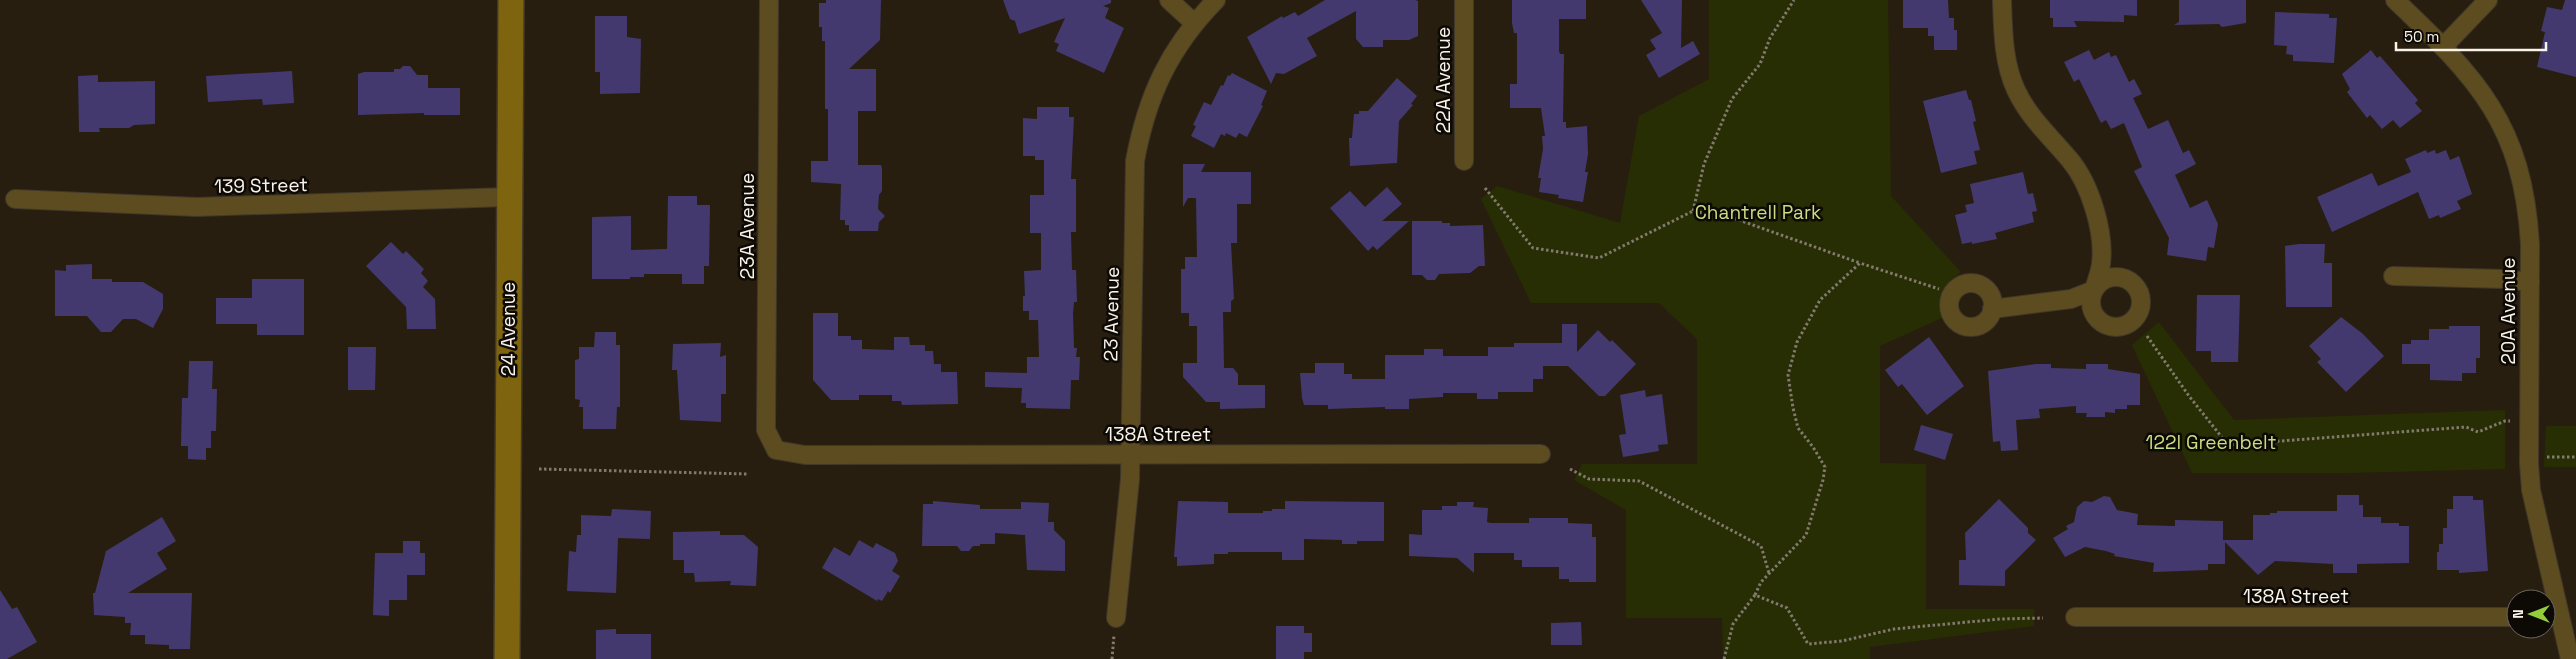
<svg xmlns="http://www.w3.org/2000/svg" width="2576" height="659" font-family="'Space Grotesk',sans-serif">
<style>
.green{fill:#272e03}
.building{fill:#43396e}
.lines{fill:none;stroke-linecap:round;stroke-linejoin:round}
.street-casing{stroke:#40382a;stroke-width:20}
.secondary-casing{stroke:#40382a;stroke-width:28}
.path{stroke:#827a6e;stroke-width:3;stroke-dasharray:2.5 2.5;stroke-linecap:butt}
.street{stroke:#5d4c1f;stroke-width:18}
.secondary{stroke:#7f640f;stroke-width:25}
.labels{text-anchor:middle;stroke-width:5;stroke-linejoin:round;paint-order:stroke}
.street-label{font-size:19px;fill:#f9f3ea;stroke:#0d0904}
.park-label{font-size:19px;fill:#cadd82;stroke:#0d0904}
</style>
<rect width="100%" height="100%" fill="#271e10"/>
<g class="green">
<path d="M 1709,0 L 1888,0 L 1891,196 L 1961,272 C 1946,284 1941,298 1944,317 L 1880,346 L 1880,463 L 1926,464 L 1926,609 L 2034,609 L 2034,626 L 1870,647 L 1870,659 L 1723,659 L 1722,618 L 1626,618 L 1626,510 L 1574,480 L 1582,464 L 1697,464 L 1697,339 L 1659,303 L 1531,303 L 1481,199 L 1497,186 L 1620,223 L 1639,116 L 1709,79 Z"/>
<polygon points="2159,322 2234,420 2505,410 2505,469 2348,473 2192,473 2132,345"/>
<polygon points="2546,426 2576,426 2576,467 2544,467"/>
</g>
<g class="building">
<polygon points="826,0 881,0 880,40 849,69 876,69 876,111 858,111 858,165 881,165 882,168 882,191 879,195 878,209 885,216 879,222 878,231 849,231 849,225 845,225 845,220 840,220 841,184 811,182 811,161 828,161 828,109 825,109 825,41 822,41 822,27 819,27 819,3 826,3"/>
<polygon points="1003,0 1111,0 1111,3 1103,6 1109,8 1105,18 1124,28 1104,73 1056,51 1059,44 1054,42 1065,18 1019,34 1015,21 1010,19"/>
<polygon points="1325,0 1415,0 1418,1 1418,36 1409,40 1383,40 1383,47 1363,47 1356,39 1356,11 1307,38 1317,56 1284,74 1276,73 1271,84 1247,37 1282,16 1283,18 1295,12 1298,16"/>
<polygon points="1512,0 1586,0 1586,19 1559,19 1559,51 1560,54 1564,54 1563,122 1566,122 1566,128 1587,126 1588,154 1585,172 1588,172 1583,202 1558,198 1559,195 1539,192 1541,178 1538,178 1543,149 1542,136 1545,136 1541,108 1510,108 1510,84 1517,84 1517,33 1514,33 1512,23"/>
<polygon points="1641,0 1682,0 1681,48 1693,41 1700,54 1659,78 1646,55 1656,49 1650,40 1662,33"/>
<polygon points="1903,0 1948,0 1949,18 1954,18 1954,30 1957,30 1957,50 1934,50 1934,36 1928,36 1928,28 1903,28"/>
<polygon points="2050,0 2137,0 2137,16 2124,15 2124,22 2074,21 2077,27 2053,27 2053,18 2050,18"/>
<polygon points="2179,0 2246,0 2246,23 2222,27 2219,24 2174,25 2179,22"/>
<polygon points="2565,0 2576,0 2576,77 2537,67 2545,32 2541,31 2547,7 2562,10"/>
<polygon points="2275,12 2329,14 2329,18 2337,18 2334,63 2293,61 2293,55 2286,54 2287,46 2274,45"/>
<polygon points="595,16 627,16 627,37 641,39 640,93 600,94 600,72 595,72"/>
<polygon points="2089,50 2094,60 2109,52 2111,57 2116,55 2129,82 2134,79 2142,94 2133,98 2148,129 2168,120 2183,153 2189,150 2196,164 2175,175 2190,208 2207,200 2218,224 2214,248 2208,247 2206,261 2167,255 2169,238 2134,171 2142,167 2124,123 2111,129 2106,120 2101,123 2079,79 2074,82 2064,62"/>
<polygon points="2371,50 2377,58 2380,56 2418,100 2415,103 2422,111 2400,128 2393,120 2382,129 2370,115 2367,118 2347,92 2350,89 2342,74"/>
<polygon points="403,66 410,66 417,75 428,75 428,88 460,88 460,115 424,115 424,113 358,115 358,74 364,72 394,72 394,69 400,69"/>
<polygon points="292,71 294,103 263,105 262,99 208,102 206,76"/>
<polygon points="1232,73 1267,91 1261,105 1263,106 1247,137 1239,133 1236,138 1226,133 1225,136 1221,134 1214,148 1191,136 1196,126 1193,125 1204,102 1211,105 1221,85 1223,86 1228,75 1230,76"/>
<polygon points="98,75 98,82 155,81 155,124 134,125 129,128 99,128 100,132 79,132 78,76"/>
<polygon points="1397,78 1417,96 1411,104 1413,105 1399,121 1397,163 1350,166 1349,138 1352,138 1354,114 1359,114 1359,111 1368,111"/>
<polygon points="1966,90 1969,100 1971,100 1976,121 1973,122 1980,150 1974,151 1977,164 1941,173 1923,101"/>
<polygon points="1037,107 1069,107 1069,117 1074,117 1071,179 1076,179 1076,232 1071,232 1072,270 1076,270 1077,302 1074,302 1073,313 1074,348 1077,348 1076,357 1080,357 1079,380 1071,380 1070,409 1026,408 1026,403 1021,403 1022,388 985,387 985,372 1027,373 1027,357 1039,357 1038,320 1029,320 1029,311 1023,311 1023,296 1025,296 1024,271 1041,270 1041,233 1030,233 1030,195 1044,195 1044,160 1035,160 1035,156 1023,156 1023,118 1037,119"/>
<polygon points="2426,150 2427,153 2435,150 2436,154 2446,150 2450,160 2459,156 2472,194 2457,201 2461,209 2440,218 2439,215 2429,219 2418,192 2332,232 2317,197 2372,173 2378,186 2411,172 2405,159"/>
<polygon points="1183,164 1205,164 1201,172 1251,172 1251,204 1237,204 1237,243 1231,243 1234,299 1231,301 1231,312 1223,312 1224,368 1233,368 1238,374 1238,385 1265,385 1265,408 1220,409 1220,402 1206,402 1183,377 1183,363 1197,363 1197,326 1189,326 1189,313 1181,313 1181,269 1185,269 1185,257 1197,257 1196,198 1188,198 1183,207"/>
<polygon points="2023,172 2028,194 2033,193 2037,211 2032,212 2034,222 1995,233 1997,239 1972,244 1972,242 1962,244 1955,215 1967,212 1965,205 1974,203 1970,184"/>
<polygon points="1387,187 1402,204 1382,221 1409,221 1377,250 1373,246 1368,251 1330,208 1350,191 1365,207"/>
<polygon points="668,196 697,196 697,205 710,205 709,266 704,266 704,284 682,284 682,274 644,274 644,277 630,277 630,279 592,279 592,217 631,216 631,250 667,249"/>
<polygon points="1412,221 1442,221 1442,223 1450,223 1450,226 1483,225 1485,266 1479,266 1470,273 1439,274 1435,280 1427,280 1422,275 1412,275"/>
<polygon points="391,242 403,254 406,251 424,269 421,273 428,281 423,287 435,299 436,329 407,329 406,307 366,266"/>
<polygon points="2299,244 2325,244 2324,263 2332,263 2332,307 2286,307 2285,246"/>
<polygon points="92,264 92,279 112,279 112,282 143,282 163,294 163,309 153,328 136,319 123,319 111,332 101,332 87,316 55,316 55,270 66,271 66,265"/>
<polygon points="252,279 304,279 304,335 257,335 257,324 216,324 216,298 252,298"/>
<polygon points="2197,295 2240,295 2238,362 2211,362 2211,351 2196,351"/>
<polygon points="813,313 838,313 838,336 851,336 851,340 862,340 862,349 894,350 894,337 909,337 910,345 925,345 925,351 933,351 934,364 941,364 941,372 957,372 958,404 902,405 901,401 892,401 892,395 859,395 859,400 831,400 813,380"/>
<polygon points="2341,317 2363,334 2384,356 2346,392 2317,362 2321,359 2309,346"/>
<polygon points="1562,324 1577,324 1577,352 1598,330 1610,342 1612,340 1636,364 1605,396 1599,396 1568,366 1543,366 1543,379 1533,379 1533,392 1498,392 1498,399 1477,399 1477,393 1443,393 1443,397 1409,399 1409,409 1385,409 1385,407 1328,409 1328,405 1304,405 1302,398 1300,373 1315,373 1315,363 1344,363 1344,374 1352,374 1352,379 1385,379 1385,355 1424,355 1424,349 1443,349 1443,356 1488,356 1488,347 1514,347 1514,343 1562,343"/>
<polygon points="2449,326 2480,326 2480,358 2476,358 2476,373 2462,373 2462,381 2430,380 2430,364 2402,364 2402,344 2411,344 2411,340 2429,340 2429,329 2449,329"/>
<polygon points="595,332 616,332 616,345 620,345 620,407 617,407 616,429 583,429 583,407 579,407 580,400 575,399 575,360 579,359 579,347 594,347"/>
<polygon points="1929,337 1964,386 1927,415 1902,384 1898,387 1885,370"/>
<polygon points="721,343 720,357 726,355 726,394 721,394 721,422 680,420 677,370 672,370 673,344"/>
<polygon points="348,347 376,347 375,390 348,390"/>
<polygon points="189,361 213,361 212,389 217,389 216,431 211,431 211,448 206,448 206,460 188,459 188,446 181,446 182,398 188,398"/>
<polygon points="2036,364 2051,364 2051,368 2086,369 2086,364 2108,364 2108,369 2140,374 2140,405 2127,405 2127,409 2115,409 2115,413 2105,412 2105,417 2086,417 2087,413 2076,413 2076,406 2039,409 2040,418 2016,420 2018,450 2001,451 2000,441 1993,442 1988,371"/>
<polygon points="1645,390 1646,397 1662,394 1668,444 1658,445 1659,451 1623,457 1619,435 1626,434 1620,395"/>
<polygon points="1921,425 1953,434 1945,460 1914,450"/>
<polygon points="2337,495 2359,495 2359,505 2363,505 2363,517 2381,517 2381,523 2399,523 2399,526 2409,526 2409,563 2357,564 2357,573 2333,573 2333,564 2275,561 2258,575 2225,542 2225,564 2208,564 2208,570 2153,572 2154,563 2114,556 2115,554 2106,551 2085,547 2065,557 2053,538 2068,529 2066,526 2074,522 2077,507 2084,501 2092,502 2104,496 2110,497 2117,510 2138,514 2137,525 2175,526 2175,520 2223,521 2223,540 2253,540 2253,515 2270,515 2270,513 2277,513 2277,511 2337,511"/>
<polygon points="2453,496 2473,496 2473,500 2483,500 2488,571 2459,573 2459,570 2437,570 2437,552 2439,552 2439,544 2443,544 2443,528 2447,528 2447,509 2453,509"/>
<polygon points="1999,499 2028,528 2028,533 2036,540 2005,571 2005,586 1959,585 1959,560 1966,560 1965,533"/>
<polygon points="933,501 980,505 980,509 1021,509 1021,502 1049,503 1048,522 1054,522 1054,530 1065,541 1065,571 1027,570 1025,535 995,533 995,544 980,544 980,546 973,546 969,551 961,551 957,546 922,546 923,504 933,504"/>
<polygon points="1178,501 1228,502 1228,513 1263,513 1263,511 1272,511 1272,509 1285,509 1285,501 1384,502 1384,541 1357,541 1357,544 1342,544 1342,540 1304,539 1304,560 1282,560 1282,552 1228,552 1228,554 1214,554 1214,564 1177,566 1177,557 1174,557"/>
<polygon points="1457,502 1474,502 1473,507 1488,508 1487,522 1490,523 1529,523 1529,518 1568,518 1568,523 1592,524 1592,537 1596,537 1596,582 1569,582 1569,579 1559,579 1559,567 1522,567 1522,560 1514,560 1514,553 1474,553 1474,573 1457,558 1409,556 1409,534 1422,535 1422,510 1442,510 1442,506 1457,506"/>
<polygon points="612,509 651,511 650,539 618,538 616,593 567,591 569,551 576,552 577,535 581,535 581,515 611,516"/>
<polygon points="162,517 176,541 157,553 167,569 128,593 192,593 190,649 169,649 169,645 145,644 145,635 130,635 131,623 125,623 125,617 94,615 93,593 95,593 106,551"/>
<polygon points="720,531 720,535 744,535 758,547 756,586 730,585 731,581 695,582 694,573 684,573 684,560 673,560 673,532"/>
<polygon points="859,540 873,548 876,543 895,553 898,561 892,571 900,576 890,593 888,591 882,601 878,599 877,601 822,568 834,547 850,556"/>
<polygon points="403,541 420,541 420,553 425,553 425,575 407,575 407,600 389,600 389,616 373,615 375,553 403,553"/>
<polygon points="0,590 12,609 17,607 37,642 7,659 0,659"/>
<polygon points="1581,622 1582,645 1551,645 1551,623"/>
<polygon points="1276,626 1304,626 1304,633 1312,633 1312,652 1304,652 1304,659 1276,659"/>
<polygon points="616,629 616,634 651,634 651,659 596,659 596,630"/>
</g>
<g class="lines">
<g class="street-casing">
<g id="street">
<polyline points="769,0 766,430 776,450 805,455 1541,454"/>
<polyline points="1169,0 1194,23"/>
<path d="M 2395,0 C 2477,78 2523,124 2530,244 L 2529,463 L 2531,490 L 2570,659"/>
<polyline points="2443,47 2488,0"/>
<polyline points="1464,161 1464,0"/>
<polyline points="15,199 197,207 508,197"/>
<polyline points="2393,276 2504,279 2530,282"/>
<circle cx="2116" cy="302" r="25"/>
<circle cx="1971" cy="305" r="22"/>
<path d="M 1992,309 L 2071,299 L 2094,290 C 2096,281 2100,273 2101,264 C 2105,232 2090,184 2070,160 C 2051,137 2029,118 2016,90 C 2003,62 2003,30 2002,0"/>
<polyline points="2075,617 2516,617"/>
<path d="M 1116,618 L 1130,479 L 1135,161 C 1147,96 1169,48 1216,0"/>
</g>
</g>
<g class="secondary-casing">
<polyline id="secondary" points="507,659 511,0"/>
</g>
<g class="path">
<polyline points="1485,188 1533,248 1599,258 1693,211 1736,219 1860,263"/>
<polyline points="1693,211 1704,164 1732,99 1760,64 1770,38 1794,0"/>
<polyline points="2147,336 2189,396 2228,445 2466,427 2478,432 2505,421 2510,421"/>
<polyline points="2547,457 2576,457"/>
<polyline points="539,469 749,474"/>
<polyline points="1570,469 1589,479 1639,481 1761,546 1769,573"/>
<polyline points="1755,595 1761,582 1806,535 1823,480 1825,467 1813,447 1798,428 1793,408 1788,375 1797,342 1820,300 1860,263 1939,289"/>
<polyline points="1112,659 1114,635"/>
<polyline points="1724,659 1733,624 1755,595 1787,608 1808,644 1842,641 1894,629 2000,619 2043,618"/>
</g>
<use href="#street" class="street"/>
<use href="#secondary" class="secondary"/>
</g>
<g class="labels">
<g class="street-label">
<text transform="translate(1443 80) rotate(-90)" y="7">22A Avenue</text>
<text transform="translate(261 185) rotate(-1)" y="7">139 Street</text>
<text transform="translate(747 226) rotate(-90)" y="7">23A Avenue</text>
<text transform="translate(2508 311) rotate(-90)" y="7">20A Avenue</text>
<text transform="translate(1111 314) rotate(-89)" y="7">23 Avenue</text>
<text transform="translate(508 329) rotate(-90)" y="7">24 Avenue</text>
<text x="1158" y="441">138A Street</text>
<text x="2296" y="603">138A Street</text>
</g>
<g class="park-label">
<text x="1758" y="219">Chantrell Park</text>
<text x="2211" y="449">122l Greenbelt</text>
</g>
</g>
<g transform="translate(2531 614) rotate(270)"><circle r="24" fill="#0d0904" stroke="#6b6760"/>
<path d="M0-4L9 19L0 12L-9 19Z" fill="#94cc3c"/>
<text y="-8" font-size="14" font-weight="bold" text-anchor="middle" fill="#f9f3ea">N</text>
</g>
<path d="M2396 42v8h150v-8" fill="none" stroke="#f9f3ea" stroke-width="2.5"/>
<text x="2404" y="42" font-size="15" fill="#f9f3ea" stroke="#0d0904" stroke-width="4" paint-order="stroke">50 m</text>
</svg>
